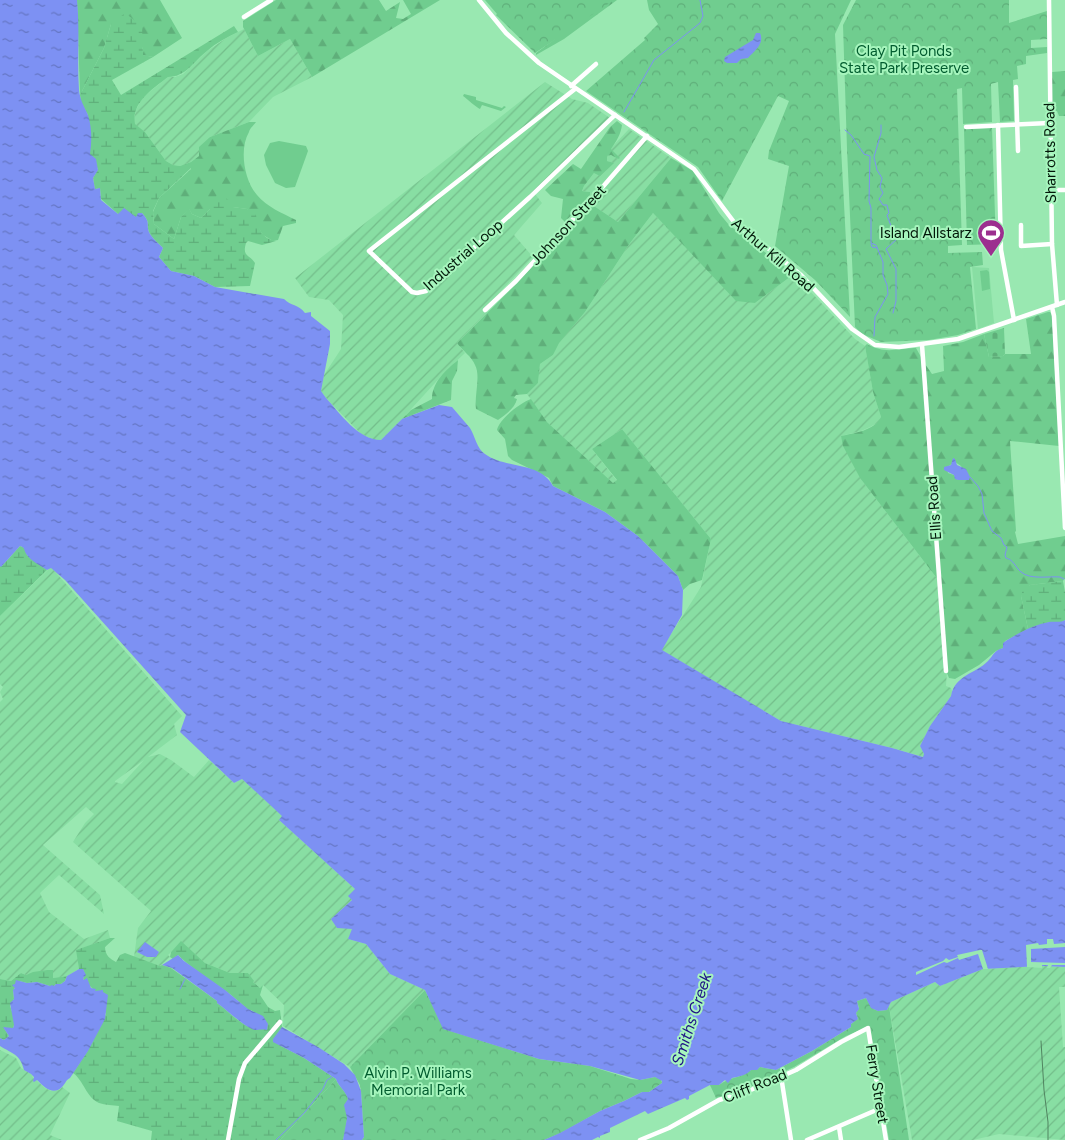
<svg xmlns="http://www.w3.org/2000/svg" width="1065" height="1140" font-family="Figtree,sans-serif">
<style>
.built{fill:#88dea3}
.industrial{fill:url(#industrial-furrows);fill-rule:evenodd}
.grass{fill:#70cd8f}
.forest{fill:url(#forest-firs);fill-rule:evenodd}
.wetland{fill:url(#wetland-marsh)}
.cemetery{fill:url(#cemetery-stones)}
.park{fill:url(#park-crowns)}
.water{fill:url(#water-ripples)}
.pier{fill:#99e8b1}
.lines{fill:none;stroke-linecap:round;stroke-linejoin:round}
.stream{stroke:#7d91f3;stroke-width:1}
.minor{stroke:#fff;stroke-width:4.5}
.rail{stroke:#508460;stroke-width:1}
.labels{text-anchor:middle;stroke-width:4;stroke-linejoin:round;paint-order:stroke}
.park-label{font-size:15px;fill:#025c2f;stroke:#a6f5bd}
.street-label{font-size:15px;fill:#011708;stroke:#a6f5bd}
.poi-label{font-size:15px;fill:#011708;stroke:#a6f5bd;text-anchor:end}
.water-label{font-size:16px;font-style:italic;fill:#1d1085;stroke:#a6f5bd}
</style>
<defs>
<pattern id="industrial-furrows" width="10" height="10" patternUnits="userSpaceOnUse" patternTransform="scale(1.25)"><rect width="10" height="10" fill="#88dea3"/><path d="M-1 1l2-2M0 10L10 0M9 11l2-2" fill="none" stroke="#74be8b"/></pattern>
<pattern id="forest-firs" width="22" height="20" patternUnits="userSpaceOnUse" patternTransform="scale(1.25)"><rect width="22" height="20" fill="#70cd8f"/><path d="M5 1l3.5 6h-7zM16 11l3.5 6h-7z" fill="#5faf7a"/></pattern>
<pattern id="wetland-marsh" width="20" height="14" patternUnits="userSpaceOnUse" patternTransform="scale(1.25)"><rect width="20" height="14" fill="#70cd8f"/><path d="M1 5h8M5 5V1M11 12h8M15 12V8" fill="none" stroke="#5faf7a"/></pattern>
<pattern id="cemetery-stones" width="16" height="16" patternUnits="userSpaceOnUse" patternTransform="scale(1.25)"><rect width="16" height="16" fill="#70cd8f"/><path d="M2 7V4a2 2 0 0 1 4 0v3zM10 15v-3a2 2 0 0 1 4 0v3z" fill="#5faf7a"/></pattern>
<pattern id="park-crowns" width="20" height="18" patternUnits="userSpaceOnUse" patternTransform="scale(1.25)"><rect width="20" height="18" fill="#70cd8f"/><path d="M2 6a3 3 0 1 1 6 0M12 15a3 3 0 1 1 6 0" fill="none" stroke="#5faf7a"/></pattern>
<pattern id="water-ripples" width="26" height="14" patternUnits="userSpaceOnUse" patternTransform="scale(1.25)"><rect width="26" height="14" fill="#7d91f3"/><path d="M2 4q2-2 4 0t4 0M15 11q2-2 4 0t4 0" fill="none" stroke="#6475c3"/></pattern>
</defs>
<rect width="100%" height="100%" fill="#99e8b1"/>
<polygon class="built" points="972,267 989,268 994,323 978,329"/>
<g class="industrial">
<polygon points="244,29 258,56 290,39 312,77 273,97 249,122 210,137 199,156 191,162 180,166 173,165 166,161 145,132 134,124 134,119 136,110 142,98 168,77 175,77 183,74 207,51 228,37"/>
<polygon points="545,82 572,99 588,103 613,120 535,194 542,203 514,235 533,257 484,309 487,312 457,343 465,353 446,371 402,419 381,440 374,440 361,434 326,398 321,391 324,375 341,349 343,315 329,300 309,297 295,278"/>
<polygon points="629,129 671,158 618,222 591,204 590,192 582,191 584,186 594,173 613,163 607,161 607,156 611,155 618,159 619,158 610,149"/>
<polygon points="653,213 712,274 755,303 794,274 855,339 865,346 873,392 881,417 879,422 870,427 861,431 841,436 860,478 939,581 947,671 946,686 951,688 952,691 951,696 930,726 920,746 924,754 924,757 892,748 781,721 661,650 701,587 711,539 622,429 592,449 617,481 613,483 547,422 527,394 538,383 540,364 553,355 558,343 585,312 630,243"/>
<path d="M 51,567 L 182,716 L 174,724 L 177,735 L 148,757 L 160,754 L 171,760 L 194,777 L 209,760 L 234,783 L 242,779 L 283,816 L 279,820 L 355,889 L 352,900 L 331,919 L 353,929 L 348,939 L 366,944 L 390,974 L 425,990 L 350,1067 L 283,1026 L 284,1005 L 263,985 L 260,988 L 253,982 L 248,973 L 230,973 L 205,963 L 181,942 L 168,955 L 170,957 L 160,966 L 134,957 L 138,928 L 151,911 L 73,842 L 85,823 L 94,814 L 86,807 L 43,845 L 100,895 L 104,914 L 59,875 L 40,893 L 49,912 L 84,939 L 108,930 L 110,938 L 77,950 L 79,969 L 67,976 L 53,978 L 47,970 L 26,975 L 21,973 L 11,981 L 0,979 L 0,702 L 3,699 L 0,692 L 3,687 L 0,684 L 0,616 ZM 144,760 L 122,784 L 115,782 L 115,781 Z"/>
<polygon points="1043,966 1065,967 1065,987 1059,987 1063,1047 1065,1047 1065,1140 999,1134 973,1140 912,1140 889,1006 891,1002 935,982 940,986 983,969"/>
<polygon points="0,1050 16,1058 21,1068 31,1074 35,1081 36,1080 45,1088 51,1091 59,1090 62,1087 70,1093 50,1135 62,1140 0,1140"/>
</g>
<g class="grass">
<path d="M 464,94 L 476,97 L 476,100 L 502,108 L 504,106 L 506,107 L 501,111 L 482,105 L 480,109 C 477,108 466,98 463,96 Z"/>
<polygon points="279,141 306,146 308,151 295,187 286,188 275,183 266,165 264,155 270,143"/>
<polygon points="987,270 989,272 990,289 982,291 980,271"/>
</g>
<g class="forest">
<polygon points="77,0 160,0 182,38 153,57 142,55 143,48 111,24 104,48 80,95"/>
<polygon points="276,0 379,0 386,11 400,2 396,18 403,19 411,14 403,0 440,0 312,77 290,39 258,56 243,27 243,21"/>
<polygon points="577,0 617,0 564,39 536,55 536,53 555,39"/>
<polygon points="1065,71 1065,116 1059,116 1057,111 1051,111 1052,72"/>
<path d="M 617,121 L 622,125 C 621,134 616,142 611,149 L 620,158 L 618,159 L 611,155 L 607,156 L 607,161 L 614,163 L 600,176 L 594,173 L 584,186 L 582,191 L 590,192 L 590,195 L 565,222 L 561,218 L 563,199 L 551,196 L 545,190 L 573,164 L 581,169 L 610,127 Z"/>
<path d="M 249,122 L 256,122 C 254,125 250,128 249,132 C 239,149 244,180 257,195 C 267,207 282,213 296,220 L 296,223 L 283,226 L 278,240 L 273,241 L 263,235 L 247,209 L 233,207 L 210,209 L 201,218 L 192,214 L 189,209 L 181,217 L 174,239 L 154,224 L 153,212 L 159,198 L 191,169 L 191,162 L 199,156 L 199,147 L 210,137 Z"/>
<path d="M 671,158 L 693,171 L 719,213 L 729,225 L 794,274 L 755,303 L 736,301 L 653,213 L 630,243 L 585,312 L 559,343 L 553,355 L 540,364 L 538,383 L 527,394 L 516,395 L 514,398 L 517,399 C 515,408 506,414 498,420 L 476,409 C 474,396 481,376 475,365 C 472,357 462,350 457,343 L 513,287 L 591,204 L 618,222 Z"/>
<path d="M 1048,312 L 1050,312 L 1052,315 L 1059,446 L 1010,441 L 1016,531 L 1015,532 L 1018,544 L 1065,536 L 1065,579 L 1064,579 L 1063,581 L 1030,585 L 1021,596 L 1028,629 L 1005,641 L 1003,648 L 996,651 L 979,665 L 955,679 L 949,678 L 947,673 L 925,364 L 932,374 L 944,371 L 943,346 L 963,342 L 984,334 L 989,357 L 1003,356 L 1005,354 L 1031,354 L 1026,319 ZM 955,462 L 961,466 L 967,480 L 958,480 L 954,475 L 948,473 L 947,467 Z"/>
<path d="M 867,344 C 885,354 895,349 914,348 L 916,348 L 921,357 L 939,581 L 860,478 L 843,446 L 841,436 C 854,433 874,431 881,417 L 873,392 L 865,346 Z"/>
<path d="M 458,360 L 457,371 L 452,381 L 451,400 L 402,419 L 411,410 L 432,399 C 432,382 446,370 458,360 Z"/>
<path d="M 531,399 L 547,422 L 613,483 L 617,480 L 592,449 L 622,429 L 711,539 L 702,580 L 690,584 L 683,590 L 678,576 L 638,536 L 605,512 L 553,486 L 549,478 L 512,460 L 508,456 L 505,439 L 497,430 C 499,419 520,403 531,399 Z"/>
</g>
<g class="wetland">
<path d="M 125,13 L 142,26 L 143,55 L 153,57 L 112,80 L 121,95 L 234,26 L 238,32 C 227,37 216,43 207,51 C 194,61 186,77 168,77 C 153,89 131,102 135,124 L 145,132 L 166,161 L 173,165 L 180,166 L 191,162 L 191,168 L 159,198 L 153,211 L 154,224 L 174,239 L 181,217 L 189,208 L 192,214 L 201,218 L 210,209 L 218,193 L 230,201 L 233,207 L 247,209 L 256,215 C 258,228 262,239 276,241 L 262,245 L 248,241 L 246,243 C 242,257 249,254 255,263 L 250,286 L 215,287 L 194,276 L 171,271 L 159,257 L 163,248 C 159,244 151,237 149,232 C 146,223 151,223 142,213 L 138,213 L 137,217 L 118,214 L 101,199 L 100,188 L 95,189 L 93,178 L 98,169 L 89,154 L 88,115 L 81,102 L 80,95 L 104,48 L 111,24 Z"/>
<polygon points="20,546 25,548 27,555 47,570 0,616 0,566 2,566"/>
<polygon points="1063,581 1065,592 1065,620 1062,622 1050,622 1028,629 1021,596 1023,589 1030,585"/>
<path d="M 110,938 L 115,938 L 105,947 C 105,955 110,959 116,962 L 120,955 L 125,953 L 160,966 L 162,965 L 171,968 L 217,1001 L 217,1003 C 230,1012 244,1030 261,1029 L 258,1015 L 251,1010 L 248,1010 C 227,988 199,976 178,955 L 173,959 L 170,957 L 171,952 L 181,941 L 205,963 L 230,973 L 248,973 L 254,981 L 253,982 L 260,988 L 263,985 L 260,995 L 268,1007 L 275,1011 L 280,1010 L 282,1027 L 275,1038 L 281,1046 L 304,1058 L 336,1079 L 280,1140 L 151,1140 L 152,1131 L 117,1121 L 119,1106 C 113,1105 105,1105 99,1103 C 86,1097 84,1081 73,1073 L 88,1050 L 106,1014 L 95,991 L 84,980 L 83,978 L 85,975 L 83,969 L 79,969 L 76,950 Z"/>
<polygon points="47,970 53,970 53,978 67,976 65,981 61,984 56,984 53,987 37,982 27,983 19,981 13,991 14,999 10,1006 14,1017 14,1025 13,1028 4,1028 9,1036 4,1040 0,1038 0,979 11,981 21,973 26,975 33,972"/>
</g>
<polygon class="cemetery" points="1004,328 1005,354 1003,356 989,357 984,334"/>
<g class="park">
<polygon points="485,0 614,0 535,53 496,15 497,14"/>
<polygon points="647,0 851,0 835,34 850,317 815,280 775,246 789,166 768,159 769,151 789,101 778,96 722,201 698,167 586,91 645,40 644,38 658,24 649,10"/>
<polygon points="856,0 1009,0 1009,23 1047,11 1047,39 1031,40 1031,48 1047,47 1047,53 1026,56 1026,64 1017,66 1018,79 1013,80 1014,121 1000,122 998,82 991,84 992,122 963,124 962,88 957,89 962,245 948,246 948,253 982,252 983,265 970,267 976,329 958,335 929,340 881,342 862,334 855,327 847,149 843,25"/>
<polygon points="992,128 996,244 967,245 964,129"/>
<polygon points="425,990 444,1029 539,1059 590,1066 631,1079 640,1080 655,1077 661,1079 662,1083 649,1092 642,1092 624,1101 600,1111 561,1133 544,1140 362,1140 364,1137 361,1091 360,1085 350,1067"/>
<path d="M 866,998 L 872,1008 L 878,1011 L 887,1010 L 889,1006 L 909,1140 L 889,1140 L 870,1026 L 846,1036 L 794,1067 L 746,1089 L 716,1098 L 710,1085 L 719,1085 C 729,1077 742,1078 751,1070 L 756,1070 L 760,1067 L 776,1070 L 812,1051 L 851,1027 L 851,1024 L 858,1019 L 856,1013 L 859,1008 L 857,1001 Z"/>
<path d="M 336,1079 C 338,1086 344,1089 347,1096 C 350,1104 346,1131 343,1140 L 280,1140 Z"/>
</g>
<g class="water">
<path d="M 0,0 L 77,0 C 80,30 77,60 79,90 C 80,100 84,106 88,115 C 92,128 92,141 90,154 L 96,159 L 98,170 L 93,178 L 95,189 L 100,188 L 101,200 L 118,214 L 124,208 L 136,217 L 138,213 L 142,213 C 151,223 146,223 149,232 C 151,237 159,244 163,248 L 159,257 L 171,271 L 194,276 L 215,287 L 284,299 C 291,306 298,304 305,313 L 311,312 L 311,316 L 330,331 L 330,344 L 321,391 L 326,398 C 340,413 358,440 381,440 L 402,419 L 439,405 L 452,407 C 458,414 464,421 470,428 C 475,436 477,449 485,454 C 505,469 540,461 553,486 L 605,512 L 638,536 L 678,576 L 683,590 L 682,615 L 662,650 L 781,721 L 892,748 L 923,757 L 924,754 L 920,746 L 930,726 L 951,696 C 955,675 975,674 988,661 C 993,656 994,650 1003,648 L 1003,643 C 1016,634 1033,625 1049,622 C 1055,621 1060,623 1065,620 L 1065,967 L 1043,966 L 983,969 L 940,986 L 935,982 L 891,1002 L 887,1010 L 878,1011 L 871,1008 L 866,998 L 857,1001 L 859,1009 L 856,1013 L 858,1019 L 851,1024 L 851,1027 L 812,1051 L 776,1070 L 760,1067 L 757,1070 L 751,1070 C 747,1075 738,1077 732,1078 L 728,1083 L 725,1080 L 719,1085 L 710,1085 L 689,1096 L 689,1099 L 687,1100 L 685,1098 L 648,1114 L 645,1111 L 610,1128 L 610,1132 L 600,1136 L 600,1138 L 598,1137 L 592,1140 L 544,1140 L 560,1133 L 600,1111 L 624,1101 L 642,1092 L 649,1092 L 662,1083 L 662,1081 L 655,1077 L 640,1080 L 590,1066 L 539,1059 L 443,1029 L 425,990 L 390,974 L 366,944 L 348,939 L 352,929 L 337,928 L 331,919 L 352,900 L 348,896 L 355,889 L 279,820 L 282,816 L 242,779 L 234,783 L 180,732 L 186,715 L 65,580 L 51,568 L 47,570 C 41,566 31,561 27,555 C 23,550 26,548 20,546 L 1,567 L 0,566 Z"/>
<path d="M 756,33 L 760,33 C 765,44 754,51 748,58 L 741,59 L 737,63 L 727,63 L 724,61 L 725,57 L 753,40 Z"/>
<polygon points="953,458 955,459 957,465 966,469 970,477 969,480 958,480 955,479 954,475 944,470 944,467 951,465"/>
<polygon points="145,942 159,952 156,957 147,957 137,952"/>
<path d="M 178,955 L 184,961 L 225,990 L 248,1009 L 263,1016 L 268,1024 L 267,1030 C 263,1029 258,1030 255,1030 C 244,1027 227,1010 217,1003 L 217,1001 L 172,968 L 162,965 Z"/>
<path d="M 79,969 L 83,969 L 86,975 L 83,978 L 84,980 L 87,978 L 91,988 L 96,989 L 95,991 L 103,990 L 103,992 L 108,995 L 105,1019 L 88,1051 L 70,1078 C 65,1081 66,1083 62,1087 C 53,1096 44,1087 37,1080 L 34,1082 L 33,1081 L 34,1077 L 31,1074 L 24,1070 C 20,1054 13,1054 0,1046 L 0,1038 L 4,1040 L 9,1036 L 3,1027 L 13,1028 L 14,1025 L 10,1003 L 14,999 L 13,990 L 15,988 L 12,985 L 15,984 L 16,980 L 27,983 L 37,982 L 50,986 L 52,985 L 54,986 L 56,984 L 61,984 L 65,981 L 67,976 Z"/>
<path d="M 282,1027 L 318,1047 L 344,1064 L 355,1075 L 361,1091 L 364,1137 L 362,1140 L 343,1140 L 347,1118 L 344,1105 L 348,1099 C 345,1090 338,1086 336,1079 L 304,1058 L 273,1042 L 273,1039 Z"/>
</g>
<g class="pier">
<polygon points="1047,939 1053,939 1054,944 1065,943 1065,947 1031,949 1031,962 1065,963 1065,965 1052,965 1050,968 1047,968 1048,965 1042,965 1042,968 1027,967 1026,945 1038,943 1039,945 1047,944"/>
<polygon points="980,950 982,950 988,969 983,969 978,954 959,960 958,958 947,963 944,962 916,975 916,972 943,961 946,958 949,960 958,957 957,955"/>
</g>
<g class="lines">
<g class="stream">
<polyline points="624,112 654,60 700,23 703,16 700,0"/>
<polyline points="881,125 881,133 874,157 877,170 882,178 880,187 883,193 879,199 883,205 887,205 889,213 887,215 891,226 899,231 898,238 886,249 896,269 896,301 893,313"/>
<polyline points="845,130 851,135 864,154 870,156 869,201 871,208 871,243 876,245 883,262 883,275 887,285 888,294 875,317 874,336"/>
<polyline points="871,244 872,247 877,248"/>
<path d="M 970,477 L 978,486 L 982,494 L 984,513 L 992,531 L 1001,538 L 1004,545 L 1007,547 L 1005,555 L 1006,558 C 1014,560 1015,567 1021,572 C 1030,580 1049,576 1060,577 L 1064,579"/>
<polyline points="180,989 185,979"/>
<polyline points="276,1140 305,1112 323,1089 327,1080 332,1077"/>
</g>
<g class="minor">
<polyline points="479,0 506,33 539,63 694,169 737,226 769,249 801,275 852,329 875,345 899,347 958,339 1065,302"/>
<polyline points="1049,0 1052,244 1057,305"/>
<polyline points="244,17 271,0"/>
<polyline points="571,86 596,64"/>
<polyline points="1016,87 1018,151"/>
<polyline points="575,89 369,251 412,292 417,293 426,291 530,197 615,115"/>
<polyline points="998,125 1001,250 1014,320"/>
<polyline points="966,127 1049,123"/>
<polyline points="1052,190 1065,190"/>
<polyline points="1021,225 1021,246 1052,244"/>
<polyline points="1052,307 1054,316 1065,528"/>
<polyline points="485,310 516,281 600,190 647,136"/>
<polyline points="922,345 946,671"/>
<polyline points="781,1076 791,1140"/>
<polyline points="839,1127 841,1140"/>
<polyline points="228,1140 239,1079 245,1063 280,1022"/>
<polyline points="640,1140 669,1128 719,1100 746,1092 796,1070 841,1042 868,1028 886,1140"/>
<polyline points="807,1140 881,1108"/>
</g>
<polyline class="rail" points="1041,1041 1044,1090 1048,1122 1048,1140"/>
</g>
<defs>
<g id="stadium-pin" transform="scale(1.4375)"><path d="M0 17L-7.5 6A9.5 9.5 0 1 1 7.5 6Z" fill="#9c2f8f" stroke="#a6f5bd"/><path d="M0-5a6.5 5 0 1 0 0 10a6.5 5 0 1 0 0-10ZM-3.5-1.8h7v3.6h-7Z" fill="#fff"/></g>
</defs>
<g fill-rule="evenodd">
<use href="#stadium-pin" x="991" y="233"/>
</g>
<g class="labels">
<g class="park-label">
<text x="904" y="56">Clay Pit Ponds<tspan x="904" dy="17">State Park Preserve</tspan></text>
<text x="418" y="1078">Alvin P. Williams<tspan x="418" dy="17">Memorial Park</tspan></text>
</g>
<g class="street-label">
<text transform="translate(1050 153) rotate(-91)" y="5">Sharrotts Road</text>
<text transform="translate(568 225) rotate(-47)" y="5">Johnson Street</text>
<text transform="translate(463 255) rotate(-41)" y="5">Industrial Loop</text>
<text transform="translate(773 255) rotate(41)" y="5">Arthur Kill Road</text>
<text transform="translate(934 508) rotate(-94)" y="5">Ellis Road</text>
<text transform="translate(877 1084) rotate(81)" y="5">Ferry Street</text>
<text transform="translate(755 1086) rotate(-22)" y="5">Cliff Road</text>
</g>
<g class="poi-label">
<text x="972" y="238">Island Allstarz</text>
</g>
<g class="water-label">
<text transform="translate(691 1019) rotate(-72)" y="6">Smiths Creek</text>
</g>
</g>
</svg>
